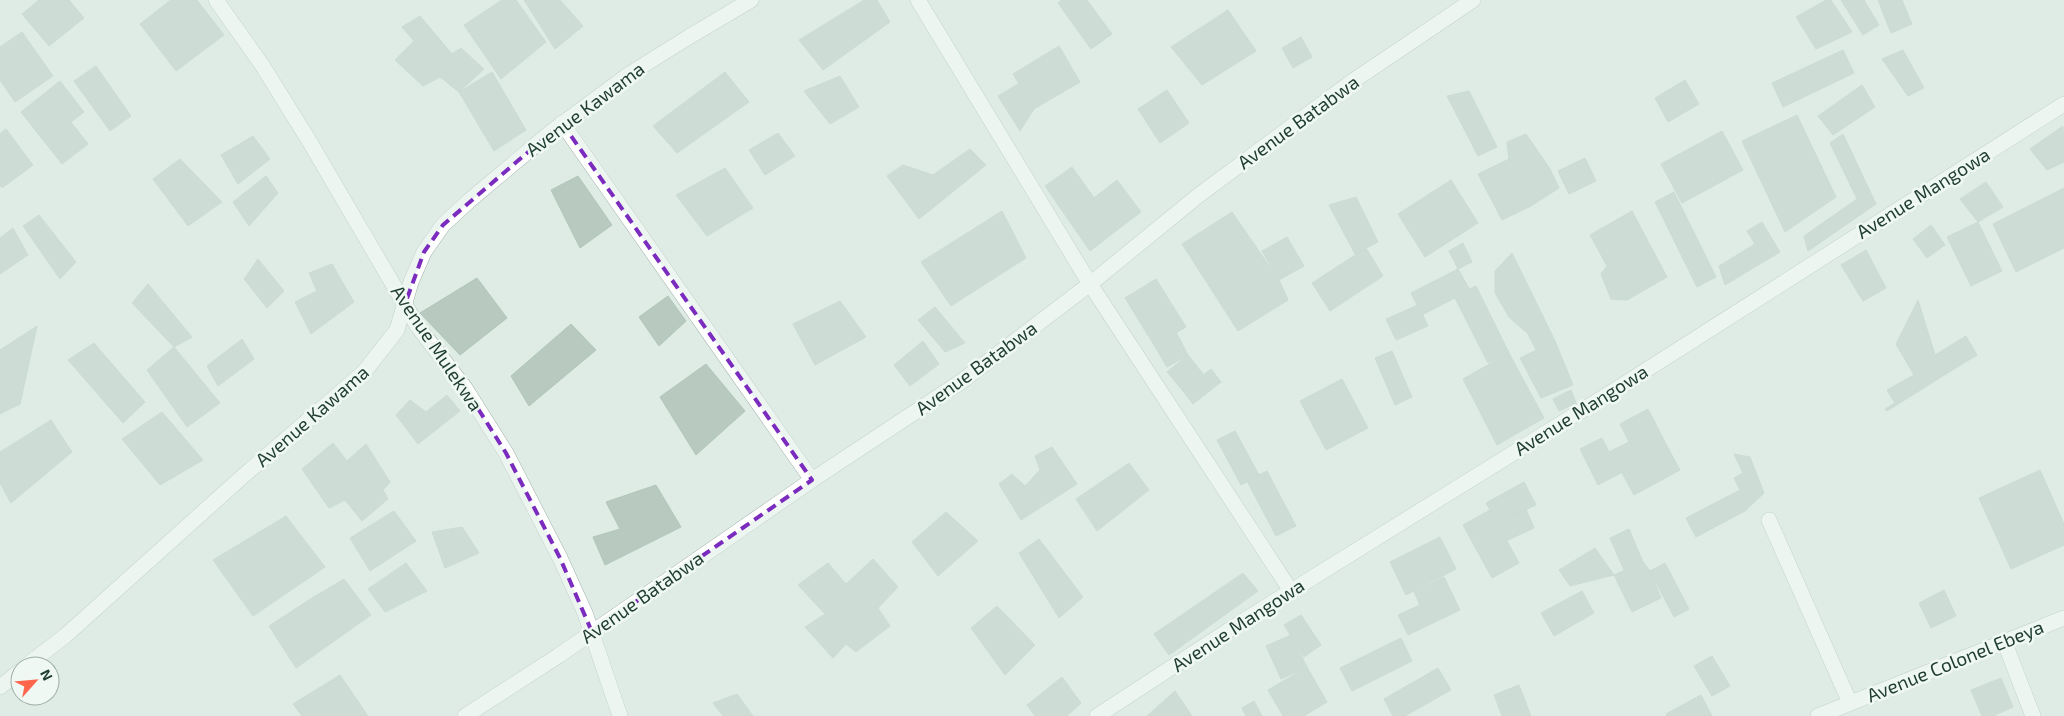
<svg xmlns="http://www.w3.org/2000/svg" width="2064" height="716" font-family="'Exo 2',sans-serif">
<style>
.building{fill:#b8cac0;stroke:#b1c6bb}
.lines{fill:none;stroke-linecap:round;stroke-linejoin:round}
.minor-casing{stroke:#a2b4ac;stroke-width:16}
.minor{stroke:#fff;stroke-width:15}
.marked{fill:none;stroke:#7b2cbf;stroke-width:4;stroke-dasharray:10 6;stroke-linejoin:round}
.labels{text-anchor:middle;stroke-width:5;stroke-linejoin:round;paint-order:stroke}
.street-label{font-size:19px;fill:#1f3d32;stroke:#f0f8f3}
</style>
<rect width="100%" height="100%" fill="#dfece5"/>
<g class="building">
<polygon points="39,0 69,0 84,18 49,46 22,14"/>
<polygon points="171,0 197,0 224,35 176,71 140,24"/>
<polygon points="502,0 516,0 546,42 501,79 464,25"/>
<polygon points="524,0 560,0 583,26 555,49"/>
<polygon points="864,0 877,0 890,22 823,70 799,40"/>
<polygon points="1062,0 1087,0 1112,34 1091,49 1058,3"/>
<polygon points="1826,0 1831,0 1852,32 1816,49 1796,17"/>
<polygon points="1841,0 1864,0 1879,25 1863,35"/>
<polygon points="1878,0 1902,0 1912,24 1891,33"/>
<polygon points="1228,10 1256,51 1202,85 1171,47"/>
<polygon points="420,16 452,54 461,48 484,69 459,92 440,77 423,86 395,60 414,41 402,27"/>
<polygon points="22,32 53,76 15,102 0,80 0,47"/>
<polygon points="1301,37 1312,57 1293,68 1282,48"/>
<polygon points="1059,46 1080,82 1034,109 1013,74"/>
<polygon points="1843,50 1854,73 1783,107 1772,83"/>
<polygon points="1903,50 1924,88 1908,96 1882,59"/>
<polygon points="96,66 131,116 110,131 74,81"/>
<polygon points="492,72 526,130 494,151 459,92"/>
<polygon points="725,72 749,102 677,153 653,126"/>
<polygon points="840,76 859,107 830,124 804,91"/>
<polygon points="1685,80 1699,104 1668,122 1655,98"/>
<polygon points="60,81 84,112 71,122 88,144 62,164 21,112"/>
<polygon points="1018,84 1034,109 1020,131 998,96"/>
<polygon points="1862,85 1875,107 1833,135 1818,116"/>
<polygon points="1167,90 1189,123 1160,143 1138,109"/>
<polygon points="1469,91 1497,147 1478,156 1447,96"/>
<polygon points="1797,115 1836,197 1785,232 1742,141"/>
<polygon points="2063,126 2064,162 2047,170 2030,149"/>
<polygon points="6,129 33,165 2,188 0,185 0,134"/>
<polygon points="1722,131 1743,170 1682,203 1661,164"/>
<polygon points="778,133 795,156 765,175 749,150"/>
<polygon points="1526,134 1550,169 1559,188 1531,206 1502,220 1478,174 1509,159 1507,142"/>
<polygon points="1843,134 1876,204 1808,251 1804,236 1857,199 1830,143"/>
<polygon points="253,136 270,159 238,184 221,155"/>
<polygon points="970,149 986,165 919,219 887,176 903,165 933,175"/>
<polygon points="1585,158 1596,181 1569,194 1558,171"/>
<polygon points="180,159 222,202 188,226 153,179"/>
<polygon points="1072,167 1117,230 1090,251 1045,186"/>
<polygon points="725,168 753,208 707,236 676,195"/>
<polygon points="266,176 278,193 249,226 233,202"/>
<polygon points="578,176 612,225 580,248 551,190"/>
<polygon points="1117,180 1141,212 1117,230 1094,198"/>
<polygon points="1451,180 1478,223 1425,257 1398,214"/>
<polygon points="1986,182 2003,207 1978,222 1960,199"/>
<polygon points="2064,188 2064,248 2016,272 1993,224"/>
<polygon points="1674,192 1716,277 1697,287 1655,202"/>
<polygon points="1356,197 1378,242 1355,254 1329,205"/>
<polygon points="1002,211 1026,258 951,306 921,262"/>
<polygon points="1632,211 1667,277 1627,300 1611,299 1601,274 1607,266 1590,235"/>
<polygon points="1232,212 1279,280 1288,300 1238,331 1182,244"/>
<polygon points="39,215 76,262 60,279 23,226"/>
<polygon points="1762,222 1780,252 1725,285 1719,266 1755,244 1747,231"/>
<polygon points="1978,222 2002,271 1971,286 1947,237"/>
<polygon points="1931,225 1945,245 1927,258 1913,239"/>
<polygon points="13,228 28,255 0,274 0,238"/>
<polygon points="1287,237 1304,266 1279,280 1262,251"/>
<polygon points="1463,243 1472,262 1458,269 1449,251"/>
<polygon points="1366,248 1383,276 1330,311 1312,283"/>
<polygon points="1866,250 1886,288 1863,301 1841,265"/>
<polygon points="1512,253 1555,341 1536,350 1528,334 1509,317 1495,293 1495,271"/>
<polygon points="258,259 284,291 267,308 244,279"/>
<polygon points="332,264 354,302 311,334 295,302 317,291 309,273"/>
<polygon points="1458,269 1470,290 1422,315 1411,293"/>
<polygon points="477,278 507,318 460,355 420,313"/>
<polygon points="1156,279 1186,327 1154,345 1125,298"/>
<polygon points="148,284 192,337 174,347 132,303"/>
<polygon points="1476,286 1509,353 1488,363 1454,296"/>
<polygon points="668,296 686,321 659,346 639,317"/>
<polygon points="1918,300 1935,355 1946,374 1887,411 1885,409 1895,403 1887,390 1914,375 1896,344"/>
<polygon points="840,301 866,337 815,365 793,324"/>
<polygon points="1418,305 1428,326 1396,340 1386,319"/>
<polygon points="935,307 965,343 945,352 918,320"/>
<polygon points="571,324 596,350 529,406 511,376"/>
<polygon points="37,326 20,404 0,414 0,350"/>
<polygon points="1176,332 1188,355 1167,367 1154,345"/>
<polygon points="1966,336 1977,355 1946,374 1935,355"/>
<polygon points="242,339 254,359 218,386 207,366"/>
<polygon points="923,341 939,364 910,386 894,365"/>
<polygon points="1555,341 1573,385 1541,398 1520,358"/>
<polygon points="94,343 145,402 123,423 68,360"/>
<polygon points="174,347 220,403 187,427 147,370"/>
<polygon points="1392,351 1412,397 1395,405 1375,358"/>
<polygon points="1509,353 1544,418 1497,445 1463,379"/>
<polygon points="1188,355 1203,374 1183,391 1167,372"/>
<polygon points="706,364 745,411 696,455 660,397"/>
<polygon points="1211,369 1221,382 1193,404 1183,391"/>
<polygon points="1342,379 1368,428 1326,450 1300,401"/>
<polygon points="1571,390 1576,403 1559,411 1553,399"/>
<polygon points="447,395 460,411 418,444 396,415 410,400 426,412"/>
<polygon points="1648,409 1668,448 1598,485 1580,449 1602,438 1609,452 1629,442 1620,424"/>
<polygon points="162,412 203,460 160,485 122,439"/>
<polygon points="51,420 72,452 11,503 0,483 0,452"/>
<polygon points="1235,431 1259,475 1241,485 1217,440"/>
<polygon points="333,443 347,461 366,444 390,482 383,490 388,499 362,521 345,500 329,508 302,469"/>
<polygon points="1052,447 1077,484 1021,520 999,484 1012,474 1025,486 1040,470 1035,456"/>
<polygon points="1668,448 1680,470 1634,495 1622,473"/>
<polygon points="1734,454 1750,457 1764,493 1745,511 1696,537 1686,518 1740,490 1734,478 1743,473"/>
<polygon points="1129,463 1149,490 1097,531 1076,499"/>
<polygon points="2040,470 2064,524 2064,545 2011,569 1979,498"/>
<polygon points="1267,471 1296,526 1276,536 1247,481"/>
<polygon points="1524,482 1536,505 1497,522 1486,503"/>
<polygon points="656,485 681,527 605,565 593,537 620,529 606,502"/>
<polygon points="1526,509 1534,528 1506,541 1497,522"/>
<polygon points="1490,510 1519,563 1492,578 1463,525"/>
<polygon points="394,511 416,541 370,571 350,538"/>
<polygon points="946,512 978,541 938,576 912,542"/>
<polygon points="286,516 325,567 253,616 213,560"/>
<polygon points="462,527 479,553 445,568 432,532"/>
<polygon points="1629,529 1643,562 1624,570 1610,538"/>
<polygon points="1440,537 1456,569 1406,595 1390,562"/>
<polygon points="1039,539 1083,597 1059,618 1019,553"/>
<polygon points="1595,548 1614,575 1570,586 1559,570"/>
<polygon points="873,559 898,587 878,608 890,626 856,652 846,644 833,658 805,627 825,614 798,585 828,563 846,584"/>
<polygon points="1643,562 1650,571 1661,598 1632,612 1614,575"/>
<polygon points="406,563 427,591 385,612 368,589"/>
<polygon points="1665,563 1689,609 1674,617 1650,571"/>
<polygon points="1243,573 1258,591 1169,655 1154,634"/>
<polygon points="1444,577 1460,610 1408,635 1398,615 1420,605 1414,592"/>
<polygon points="344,579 371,615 296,668 269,626 312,598"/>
<polygon points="1944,590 1956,616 1931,628 1919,603"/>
<polygon points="1582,591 1594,613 1554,636 1541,613"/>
<polygon points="997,606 1035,645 1005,675 971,628"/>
<polygon points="1301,615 1321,645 1304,657 1284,625"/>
<polygon points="1291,635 1307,667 1281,679 1266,646"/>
<polygon points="1401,638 1412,661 1352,691 1340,668"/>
<polygon points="1712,656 1730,686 1712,696 1694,666"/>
<polygon points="1307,667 1327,702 1304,716 1283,716 1268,690"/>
<polygon points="1438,668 1451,690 1405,716 1393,716 1384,699"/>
<polygon points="340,675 368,716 302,716 293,704"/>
<polygon points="1062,677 1081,703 1067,716 1035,716 1027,705"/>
<polygon points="2001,678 2013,707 1993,716 1982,716 1971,690"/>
<polygon points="1519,685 1531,716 1502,716 1494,695"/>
<polygon points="1175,691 1192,716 1147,716"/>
<polygon points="737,694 753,716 723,716 713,703"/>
<polygon points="1701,695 1712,716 1667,716 1666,714"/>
<polygon points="1254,701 1262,716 1246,716 1242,708"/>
</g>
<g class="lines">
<g class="minor-casing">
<g id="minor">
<polyline points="216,0 262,65 308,139 418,327 465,388 506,453 560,558 585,613 620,716"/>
<polyline points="918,0 1090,284 1291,591"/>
<polyline points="562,123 812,480"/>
<polyline points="1769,520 1850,703"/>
<polyline points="2004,641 2033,716"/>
<polyline points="26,666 65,636 242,477 364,372 397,330 411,282 424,252 443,225 470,200 551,132 628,75 687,38 751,0"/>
<polyline points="0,687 20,671"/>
<polyline points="465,716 558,656 812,480 962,381 1090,284 1199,195 1350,83 1473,0"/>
<polyline points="1097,716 1246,619 1618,388 2064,104"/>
<polyline points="1818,716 2064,618"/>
</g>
</g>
<use href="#minor" class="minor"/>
</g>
<path d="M0 0H2064V716H0ZM 562,123 L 812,480 L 592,632 L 560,558 L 506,453 L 465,388 L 405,304 L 424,252 L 443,225 Z" fill="#dfece5" fill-opacity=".55" fill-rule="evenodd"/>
<path class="marked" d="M 562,123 L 812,480 L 592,632 L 560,558 L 506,453 L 465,388 L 405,304 L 424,252 L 443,225 Z"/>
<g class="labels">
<g class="street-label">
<text transform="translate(585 109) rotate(-37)" y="7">Avenue Kawama</text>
<text transform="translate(1298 122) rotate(-36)" y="7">Avenue Batabwa</text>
<text transform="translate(1923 193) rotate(-32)" y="7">Avenue Mangowa</text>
<text transform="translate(437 348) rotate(56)" y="7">Avenue Mulekwa</text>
<text transform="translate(976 368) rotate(-36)" y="7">Avenue Batabwa</text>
<text transform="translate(1581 410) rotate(-32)" y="7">Avenue Mangowa</text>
<text transform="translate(312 416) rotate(-41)" y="7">Avenue Kawama</text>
<text transform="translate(642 597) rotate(-35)" y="7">Avenue Batabwa</text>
<text transform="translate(1238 625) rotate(-33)" y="7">Avenue Mangowa</text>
<text transform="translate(1955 661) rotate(-22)" y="7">Avenue Colonel Ebeya</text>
</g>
</g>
<g transform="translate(35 681) rotate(63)"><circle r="24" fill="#f0f8f3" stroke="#9cada6"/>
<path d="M0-4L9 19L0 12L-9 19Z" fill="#fd654d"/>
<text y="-8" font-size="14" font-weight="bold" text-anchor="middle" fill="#1f3d32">N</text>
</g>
</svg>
